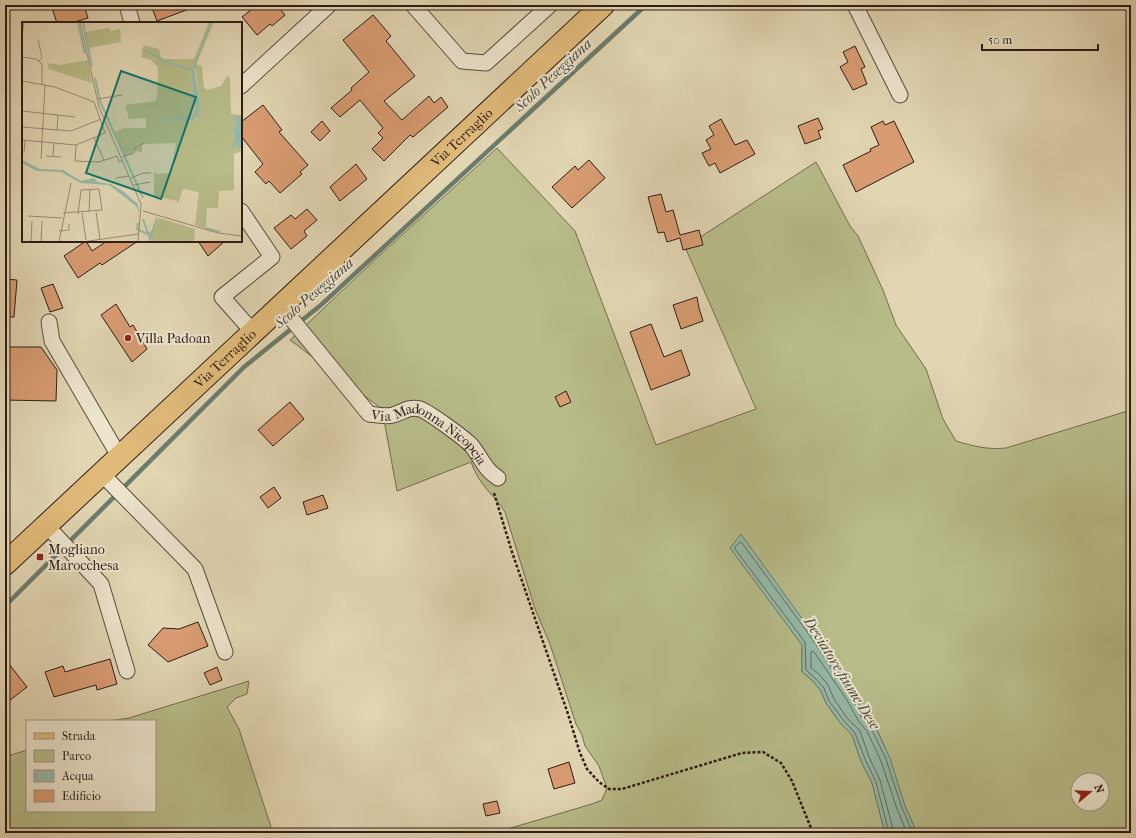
<svg xmlns="http://www.w3.org/2000/svg" width="1136" height="838" font-family="'IM FELL French Canon',serif">
<style>
.green{fill:#b7bc89;stroke:#726c50;fill-rule:evenodd}
.water{fill:#95b9a7;stroke:#6b7b6d}
.lines{fill:none;stroke-linecap:round;stroke-linejoin:round}
.shore{stroke:#616b5e;stroke-width:1}
.stream{stroke:#6b7b6d;stroke-width:4.5}
.building{fill:#d99c72;stroke:#2d1d16}
.street-casing{stroke:#5a4b3d;stroke-width:17}
.primary-casing{stroke:#2d1d16;stroke-width:24}
.path{stroke:#2d1d16;stroke-width:2.5;stroke-dasharray:3 2;stroke-linecap:butt}
.street{stroke:#ece4cd;stroke-width:15}
.primary{stroke:#e0ba79;stroke-width:22}
.poi-dot{fill:#8f2418;stroke:#ece4cd;stroke-width:1.5}
.labels{text-anchor:middle;stroke-width:4;stroke-linejoin:round;paint-order:stroke}
.street-label{font-size:14px;fill:#2d1d16;stroke:#ece4cd}
.poi-label{font-size:14px;fill:#2d1d16;stroke:#ece4cd;text-anchor:start}
.water-label{font-size:15px;font-style:italic;fill:#4c4c42;stroke:#ece4cd}
.inset-river{fill:none;stroke:#95b9a7;stroke-width:2}
.inset-road{fill:none;stroke:#998b74;stroke-width:1}
.view{fill:#0f766e;fill-opacity:0.15;stroke:#0f766e;stroke-width:2}
.inset-edge{fill:none;stroke:#2d1d16;stroke-width:2}
</style>
<rect width="100%" height="100%" fill="#e1d5b2"/>
<filter id="stains"><feTurbulence type="fractalNoise" baseFrequency=".005" numOctaves="4"/><feColorMatrix values="0 0 0 0 .2 0 0 0 0 .09 0 0 0 0 .02 0 0 0 .5 -.17"/></filter>
<radialGradient id="worn" r=".72"><stop offset=".6" stop-color="#630" stop-opacity="0"/><stop offset="1" stop-color="#630" stop-opacity=".3"/></radialGradient>
<g class="green">
<path d="M 497,148 L 575,231 L 656,445 L 756,409 L 685,247 L 816,162 L 850,226 L 858,236 L 883,290 L 896,325 L 926,369 L 943,419 L 956,441 C 973,446 988,450 1006,448 L 1131,410 L 1131,828 L 1113,833 L 917,833 L 905,806 L 885,747 L 875,726 L 866,717 L 854,695 L 847,685 L 775,608 L 802,645 L 802,672 L 812,680 L 821,691 L 826,703 L 841,724 L 852,735 L 861,761 L 872,783 L 885,833 L 494,833 L 592,804 L 602,800 L 607,788 L 599,766 L 585,746 L 582,735 L 576,724 L 550,644 L 535,609 L 505,512 C 493,493 479,486 471,462 L 397,491 L 382,409 L 290,340 L 379,256 ZM 1078,780 L 1102,780 L 1102,804 L 1078,804 Z"/>
<polygon points="249,681 247,694 236,698 227,707 239,729 273,833 5,833 5,757 27,750 27,811 155,811 155,721 109,721 129,718"/>
</g>
<polygon class="water" points="741,534 811,631 854,695 866,717 875,726 890,758 905,806 917,833 885,833 872,783 861,761 852,735 841,724 826,703 821,691 812,680 802,672 802,645 730,548"/>
<g class="lines">
<g class="shore">
<polyline points="889,833 876,782 865,759 855,733 844,721 829,701 824,688 815,678 806,670 805,642 735,549 735,547 740,542 742,543 808,633 851,697 863,719 871,728 886,759 902,808 913,833"/>
<polyline points="894,833 880,780 869,757 860,731 847,718 834,699 828,685 819,674 811,668 811,653 812,651 814,652 847,700 859,722 867,731 881,761 897,809 907,833"/>
</g>
<polyline class="stream" points="5,606 244,367 321,305 646,5"/>
</g>
<g class="building">
<polygon points="51,5 84,5 88,18 71,23 57,23"/>
<polygon points="151,5 197,5 197,6 157,21"/>
<polygon points="257,5 277,5 285,15 272,26 270,24 257,35 242,17"/>
<polygon points="373,15 391,36 386,41 415,76 384,101 402,120 429,96 434,103 441,97 448,107 413,137 410,135 384,161 372,149 383,138 378,133 383,128 360,100 340,117 331,108 352,90 351,88 369,72 343,40"/>
<polygon points="855,46 865,67 861,69 867,84 853,90 840,67 848,62 843,52"/>
<polygon points="263,105 282,130 279,132 308,165 300,172 302,174 280,193 269,181 266,184 255,172 263,164 241,136 241,122"/>
<polygon points="818,118 823,129 818,131 821,138 805,144 798,126"/>
<polygon points="721,119 735,145 747,140 755,154 720,173 715,163 709,166 702,153 711,149 706,140 714,135 709,126"/>
<polygon points="322,121 330,131 320,141 311,132"/>
<polygon points="883,121 885,125 894,121 914,162 856,192 843,165 871,151 870,149 879,145 871,127"/>
<polygon points="589,160 605,178 572,208 552,187 575,166 578,170"/>
<polygon points="356,164 367,179 340,201 330,187"/>
<polygon points="661,194 666,212 673,210 680,235 699,230 703,245 683,250 680,238 667,242 664,232 658,233 648,197"/>
<polygon points="307,209 317,220 304,231 307,236 291,249 274,228 291,215 295,219"/>
<polygon points="86,241 92,251 107,241 138,241 102,265 100,263 78,278 64,256"/>
<polygon points="198,241 225,241 208,256"/>
<polygon points="5,279 17,280 14,317 5,317"/>
<polygon points="53,284 63,308 50,312 41,288"/>
<polygon points="697,297 699,308 703,321 681,329 673,305"/>
<polygon points="116,304 130,327 133,325 147,349 132,362 101,315"/>
<polygon points="651,324 664,357 681,350 690,375 651,390 630,332"/>
<polygon points="5,347 41,347 57,370 56,401 5,400"/>
<polygon points="566,391 571,402 560,407 555,397"/>
<polygon points="290,402 304,419 273,446 258,430"/>
<polygon points="274,487 281,498 268,508 260,497"/>
<polygon points="323,495 328,508 307,515 303,502"/>
<polygon points="198,622 208,646 168,662 148,645 163,628 179,629"/>
<polygon points="5,659 27,687 5,704"/>
<polygon points="110,659 117,684 97,690 96,685 54,697 45,672 63,666 65,672"/>
<polygon points="217,667 222,680 210,685 204,673"/>
<polygon points="569,762 575,783 554,789 548,769"/>
<polygon points="497,801 500,813 486,816 483,804"/>
</g>
<g class="lines">
<g class="street-casing">
<g id="street">
<polyline points="127,5 132,23"/>
<polyline points="413,5 462,61 486,63 550,5"/>
<polyline points="855,5 900,95"/>
<polyline points="241,86 329,5"/>
<polyline points="241,211 272,257 222,297 253,332"/>
<path id="s1" d="M 281,306 L 369,414 C 377,415 385,417 393,415 C 403,412 409,406 420,409 C 429,412 464,438 471,445 C 481,457 484,469 498,478"/>
<polyline points="49,322 52,341 119,456"/>
<polyline points="101,473 195,569 225,652"/>
<polyline points="46,525 101,584 127,671"/>
</g>
</g>
<g class="primary-casing">
<g id="primary">
<path id="s2" d="M 5,564 L 603,5"/>
</g>
</g>
<polyline class="path" points="494,493 512,552 568,714 580,753 587,769 599,782 609,789 622,789 742,753 763,752 781,763 792,781 813,833"/>
<use href="#street" class="street"/>
<use href="#primary" class="primary"/>
</g>
<g class="poi-dot">
<circle cx="128" cy="338" r="4"/>
<rect x="36" y="553" width="8" height="8" rx="2"/>
</g>
<g class="labels">
<g class="street-label">
<text dy="5" stroke="none"><textPath href="#s2" startOffset="625">Via Terraglio</textPath></text>
<text dy="5" stroke="none"><textPath href="#s2" startOffset="301">Via Terraglio</textPath></text>
<text dy="5" stroke="none"><textPath href="#s1" startOffset="209">Via Madonna Nicopeja</textPath></text>
</g>
<g class="poi-label">
<text x="136" y="343">Villa Padoan</text>
<text x="48" y="554">Mogliano<tspan x="48" dy="16">Marocchesa</tspan></text>
</g>
<g class="water-label">
<text transform="translate(553 75) rotate(-43)" y="5">Scolo Peseggiana</text>
<text transform="translate(314 293) rotate(-41)" y="5">Scolo Peseggiana</text>
<text transform="translate(842 673) rotate(58)" y="5">Deviatore fiume Dese</text>
</g>
</g>
<g transform="translate(22 22)">
<rect width="220" height="220" fill="#e1d5b2"/>
<path d="M 187,0 L 192,0 L 174,42 L 180,44 L 182,66 L 185,68 L 199,64 L 205,54 L 208,56 L 209,92 L 220,93 L 220,95 L 213,95 L 212,99 L 215,101 L 211,108 L 213,118 L 210,122 L 215,120 L 220,129 L 212,132 L 212,168 L 197,169 L 196,186 L 185,186 L 184,206 L 173,203 L 177,170 L 161,167 L 156,182 L 155,179 L 132,174 L 132,149 L 134,152 L 149,151 L 154,121 L 124,122 L 120,123 L 120,130 L 112,129 L 103,135 L 92,111 L 102,106 L 124,106 L 124,96 L 107,97 L 103,83 L 133,79 L 135,76 L 136,45 L 129,38 L 119,35 L 121,23 L 137,27 L 139,37 L 172,37 ZM 173,45 L 178,84 L 174,97 L 156,97 L 135,102 L 156,95 L 169,94 L 173,90 L 169,48 ZM 88,6 L 88,9 L 98,7 L 99,20 L 67,26 L 63,10 ZM 66,38 L 70,61 L 27,47 L 25,41 L 38,43 ZM 137,196 L 173,207 L 172,220 L 131,220 L 126,211 L 122,197 L 126,210 L 131,209 Z" fill="#b7bc89" fill-rule="evenodd"/>
<path d="M 172,45 L 178,84 L 176,94 L 171,98 L 156,97 L 135,102 L 156,95 L 169,94 L 173,90 L 169,48 ZM 213,95 L 220,95 L 220,126 L 216,126 L 215,120 L 213,126 L 211,126 L 211,119 L 213,118 L 211,108 L 215,101 L 211,97 ZM 0,138 L 18,147 L 41,148 L 59,159 L 72,156 L 75,160 L 89,162 L 102,170 L 116,182 L 117,191 L 114,184 L 87,163 L 59,161 L 39,150 L 15,149 L 0,141 Z" fill="#95b9a7"/>
<path class="inset-river" d="M 56,0 L 63,32M 61,1 L 70,45M 123,28 L 145,40 L 169,48M 172,46 L 189,0M 73,56 L 78,79 L 121,176M 121,197 L 129,220M 116,201 L 115,207 L 125,212M 184,206 L 198,210M 128,216 L 135,196"/>
<path class="inset-road" d="M 58,0 L 77,85 L 119,182 L 116,220M 0,14 L 2,0M 16,18 L 20,35 L 17,39M 0,35 L 14,37 L 20,42 L 20,63M 0,59 L 33,65 L 72,80M 75,77 L 100,73M 0,89 L 53,95M 0,105 L 49,109 L 79,97M 35,108 L 36,93M 72,116 L 82,138M 0,118 L 54,123 L 83,111 L 72,80M 54,123 L 53,139 L 77,140 L 95,134 L 97,140 L 101,138M 2,131 L 3,118M 24,134 L 39,135M 31,134 L 32,121M 100,135 L 112,131 L 113,126 L 122,121M 19,137 L 23,63M 94,156 L 107,154M 109,156 L 121,151 L 129,151M 112,163 L 128,160M 121,189 L 196,211 L 220,214M 67,190 L 68,167M 74,190 L 78,217M 41,191 L 80,188M 60,191 L 64,218M 56,192 L 59,168 L 77,167 L 80,188M 6,194 L 40,196M 37,209 L 47,208 L 47,202M 9,220 L 10,199M 19,220 L 20,199M 37,220 L 49,161M 60,220 L 116,212"/>
<path class="view" d="M 99,49 L 174,75 L 139,177 L 64,151 Z"/>
<rect width="220" height="220" class="inset-edge"/>
</g>
<rect width="1136" height="838" fill="none" stroke="#e1d5b2" stroke-width="20"/>
<rect x="6" y="6" width="1124" height="826" fill="none" stroke="#2d1d16" stroke-width="2"/>
<rect x="10" y="10" width="1116" height="818" fill="none" stroke="#2d1d16"/>
<rect x="26" y="720" width="130" height="92" fill="#ece4cd" stroke="#a09484"/>
<rect x="34" y="733" width="20" height="6" fill="#e0ba79" stroke="#a09484"/>
<text x="62" y="740" font-size="12" fill="#2d1d16">Strada</text>
<rect x="34" y="750" width="20" height="12" fill="#b7bc89" stroke="#a09484"/>
<text x="62" y="760" font-size="12" fill="#2d1d16">Parco</text>
<rect x="34" y="770" width="20" height="12" fill="#95b9a7" stroke="#a09484"/>
<text x="62" y="780" font-size="12" fill="#2d1d16">Acqua</text>
<rect x="34" y="790" width="20" height="12" fill="#d99c72" stroke="#a09484"/>
<text x="62" y="800" font-size="12" fill="#2d1d16">Edificio</text>
<g transform="translate(1090 792) rotate(71)"><circle r="19" fill="#ece4cd" stroke="#a09484"/>
<path d="M0-3L7 15L0 10L-7 15Z" fill="#8f2418"/>
<text y="-6" font-size="11" font-weight="bold" text-anchor="middle" fill="#2d1d16">N</text>
</g>
<path d="M982 44v6h116v-6" fill="none" stroke="#2d1d16" stroke-width="2"/>
<text x="988" y="44" font-size="12" fill="#2d1d16" stroke="#ece4cd" stroke-width="3" paint-order="stroke">50 m</text>
<rect width="100%" height="100%" filter="url(#stains)"/>
<rect width="100%" height="100%" fill="url(#worn)"/>
</svg>
